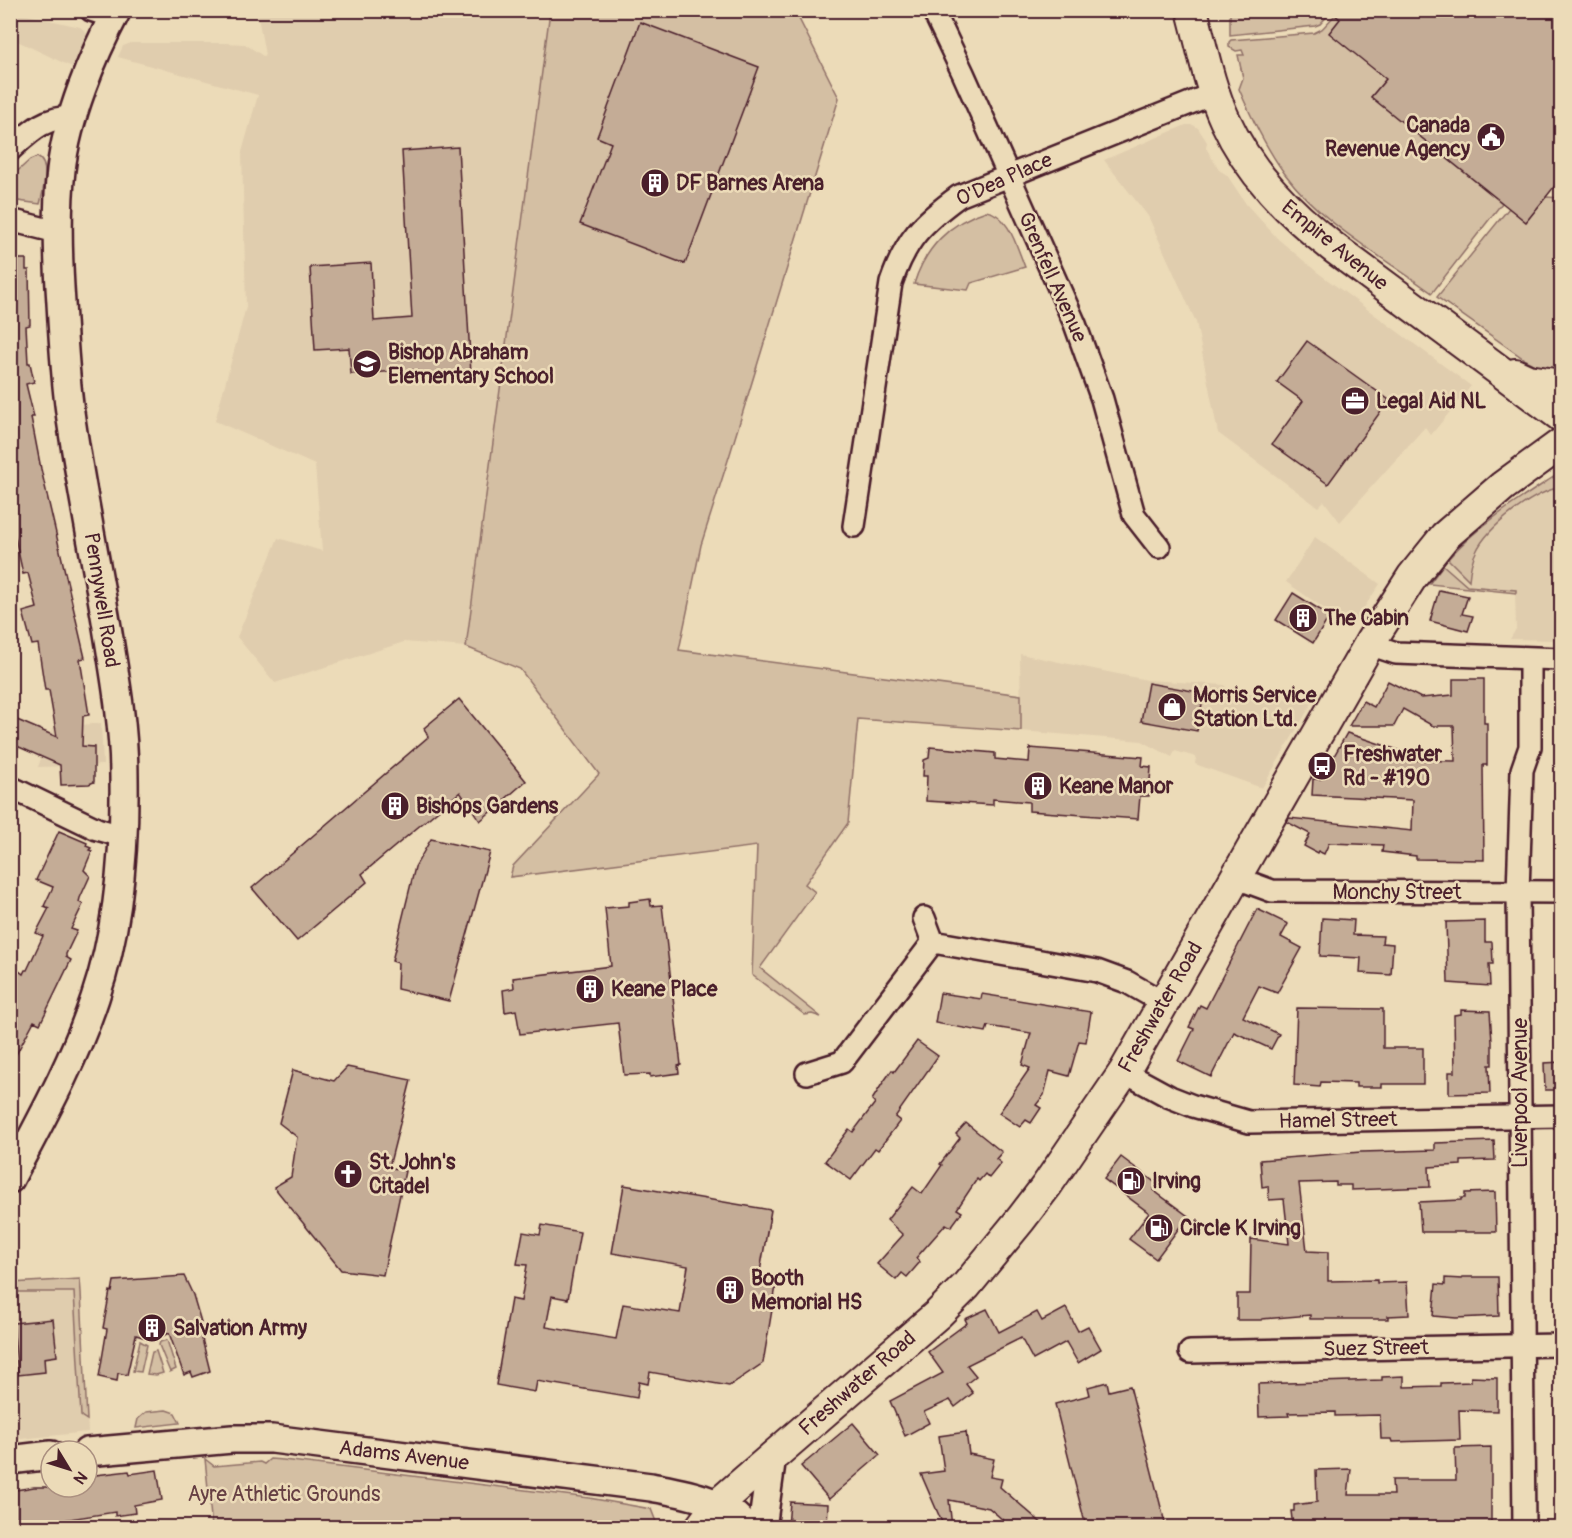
<svg xmlns="http://www.w3.org/2000/svg" width="1572" height="1538" font-family="Pangolin,sans-serif">
<style>
.built{fill:#e0cdae}
.green{fill:#d4bfa3;stroke:#8f6f67;stroke-width:1.5}
.building{fill:#c4ac96;stroke:#4a1f2b;stroke-width:1.5}
.lines{fill:none;stroke-linecap:round;stroke-linejoin:round}
.minor-casing{stroke:#4a1f2b;stroke-width:26}
.tertiary-casing{stroke:#4a1f2b;stroke-width:32}
.secondary-casing{stroke:#4a1f2b;stroke-width:34}
.minor{stroke:#ecdbb8;stroke-width:21}
.tertiary{stroke:#ecdbb8;stroke-width:27}
.secondary{stroke:#ecdbb8;stroke-width:30}
.labels{text-anchor:middle;stroke-width:5;stroke-linejoin:round;paint-order:stroke}
.poi-label{font-size:21px;font-weight:bold;fill:#4a1f2b;stroke:#ecdbb8;text-anchor:start}
.street-label{font-size:21px;fill:#4a1f2b;stroke:#ecdbb8}
.park-label{font-size:21px;fill:#663f43;stroke:#ecdbb8}
</style>
<rect width="100%" height="100%" fill="#ecdbb8"/>
<filter id="ink" filterUnits="userSpaceOnUse"><feTurbulence type="fractalNoise" baseFrequency=".0167" numOctaves="2"/><feDisplacementMap in="SourceGraphic" scale="12" xChannelSelector="R" yChannelSelector="G"/><feConvolveMatrix kernelMatrix="1 2 1 2 8 2 1 2 1" color-interpolation-filters="sRGB"/></filter>
<g filter="url(#ink)">
<g class="built">
<polygon points="10,11 80,27 85,31 87,35 77,59 72,67 11,38"/>
<polygon points="257,11 550,11 466,647 404,642 275,683 237,637 278,538 322,551 315,465 215,421 246,307 242,152 258,95 118,57 123,46 131,43 225,43 245,44 263,56 265,55"/>
<polygon points="1186,125 1193,125 1198,128 1207,142 1206,148 1219,170 1227,175 1246,204 1278,239 1317,272 1471,386 1431,435 1425,427 1340,522 1324,501 1318,507 1218,433 1196,322 1148,216 1104,160"/>
<polygon points="1561,472 1561,640 1510,639 1516,629 1515,592 1429,584 1460,546 1508,507"/>
<polygon points="1315,537 1380,584 1351,627 1286,582"/>
<polygon points="1020,654 1147,680 1225,685 1226,689 1312,703 1262,788 1195,764 1196,757 1175,751 1172,757 1142,741 1021,731"/>
<polygon points="101,723 103,765 38,767 52,728"/>
<polygon points="80,1279 88,1432 11,1440 11,1283"/>
</g>
<g class="green">
<polygon points="1329,10 1331,12 1320,24 1315,26 1230,35 1230,11"/>
<polygon points="550,11 795,11 839,98 730,454 701,545 679,650 1021,695 1021,731 858,719 848,823 805,884 815,892 760,968 821,1017 812,1014 805,1015 752,975 757,846 510,877 513,866 599,774 520,669 466,647"/>
<path d="M 1335,15 L 1340,19 L 1386,79 L 1371,97 L 1502,203 L 1432,293 C 1382,256 1323,225 1285,174 C 1266,148 1252,119 1239,89 L 1243,78 L 1238,55 L 1244,55 L 1242,50 L 1236,51 L 1229,47 L 1229,42 L 1231,40 L 1314,33 L 1322,29 Z"/>
<path d="M 37,157 C 51,163 43,191 40,204 L 11,200 L 11,177 L 30,160 Z"/>
<polygon points="1546,197 1561,198 1561,370 1539,367 1527,361 1437,297 1509,208 1526,222"/>
<path d="M 986,211 C 1009,214 1017,248 1025,267 L 971,283 L 968,290 L 914,284 C 925,248 950,222 986,211 Z"/>
<path d="M 1561,472 L 1561,487 C 1534,492 1488,526 1476,552 C 1471,561 1470,570 1469,580 L 1448,559 C 1480,523 1522,498 1561,472 Z"/>
<polygon points="1443,565 1467,586 1516,590 1516,593 1429,584"/>
<polygon points="80,1279 81,1292 87,1420 81,1416 74,1292 11,1292 11,1283"/>
<polygon points="167,1340 176,1369 170,1372 159,1345 160,1342"/>
<polygon points="140,1341 147,1345 141,1372 133,1371"/>
<polygon points="156,1351 163,1373 156,1375 147,1374 152,1352"/>
<polygon points="166,1410 175,1413 180,1423 136,1428 138,1419 146,1412"/>
<polygon points="205,1459 214,1466 260,1462 264,1464 270,1459 283,1460 589,1498 651,1509 658,1527 212,1527"/>
</g>
<g class="building">
<polygon points="1329,10 1562,10 1562,177 1526,222 1371,97 1386,79 1329,33 1340,19"/>
<polygon points="640,22 759,67 685,264 580,224 611,143 597,137"/>
<polygon points="458,147 471,374 418,377 417,370 351,374 349,348 315,350 310,267 371,263 374,321 412,318 402,151"/>
<polygon points="10,259 26,259 26,270 29,270 30,325 26,326 28,363 30,363 34,382 26,384 34,417 31,417 41,469 85,658 80,659 89,715 83,716 82,746 94,747 94,782 89,784 61,785 60,765 10,743 10,717 57,737 49,690 45,690 38,644 32,645 23,612 37,608 28,573 23,574 10,514"/>
<polygon points="1307,341 1389,400 1328,484 1272,444 1303,401 1277,382"/>
<polygon points="1439,590 1468,596 1462,614 1473,616 1468,631 1430,621"/>
<polygon points="1293,593 1330,616 1313,643 1276,620"/>
<polygon points="1453,679 1484,679 1484,723 1487,723 1487,765 1483,765 1484,860 1416,859 1416,856 1382,852 1383,845 1329,843 1324,854 1318,851 1317,853 1304,846 1310,834 1287,822 1289,818 1412,831 1413,800 1312,795 1313,779 1321,779 1347,733 1404,752 1401,760 1455,761 1454,726 1433,726 1403,709 1394,726 1349,726 1363,701 1374,707 1388,681 1421,698 1453,695"/>
<polygon points="1148,683 1204,693 1197,731 1141,721"/>
<polygon points="459,699 526,781 480,821 460,792 362,874 367,882 297,941 252,888 428,737 424,728"/>
<polygon points="930,747 995,753 995,759 1029,762 1030,748 1143,757 1142,766 1151,767 1149,796 1140,796 1138,819 1029,811 1029,802 993,799 993,805 926,801 927,776 923,776 924,760 929,758"/>
<polygon points="59,831 87,843 86,846 91,848 89,850 92,851 84,870 90,876 80,898 79,902 83,904 71,929 77,931 66,954 66,957 71,960 40,1024 34,1021 10,1066 10,989 19,971 23,974 25,970 27,970 43,936 36,933 49,908 44,906 53,887 36,880"/>
<polygon points="431,839 490,852 449,1001 397,989 398,963 392,961 415,867"/>
<polygon points="650,899 651,906 662,905 681,1065 678,1066 679,1073 650,1077 650,1074 624,1075 618,1023 520,1034 516,1010 505,1012 503,990 514,988 513,978 611,966 605,908 629,906 629,902"/>
<polygon points="1257,909 1288,924 1281,937 1302,948 1277,993 1259,986 1243,1017 1279,1034 1271,1049 1234,1032 1211,1077 1178,1061 1194,1029 1189,1027 1200,1005 1206,1008"/>
<polygon points="1322,918 1354,920 1353,935 1383,936 1382,943 1393,944 1391,975 1360,973 1361,958 1320,956"/>
<polygon points="1485,921 1485,942 1492,942 1493,964 1489,964 1490,986 1448,983 1446,922"/>
<polygon points="940,993 981,999 982,994 1091,1012 1086,1042 1079,1041 1069,1076 1050,1071 1044,1095 1036,1105 1041,1108 1031,1123 1026,1120 1020,1127 999,1113 1030,1068 1022,1065 1031,1033 988,1026 986,1032 935,1023"/>
<polygon points="1297,1008 1383,1009 1383,1048 1423,1048 1423,1084 1382,1084 1382,1087 1356,1087 1356,1083 1321,1082 1320,1087 1294,1085"/>
<polygon points="1461,1010 1490,1011 1492,1042 1492,1065 1489,1065 1490,1093 1449,1094 1449,1072 1455,1072 1454,1015 1461,1014"/>
<polygon points="917,1041 938,1056 895,1117 900,1121 878,1150 875,1148 851,1180 825,1161 849,1129 853,1132 875,1103 872,1100 882,1084 892,1070 894,1072"/>
<polygon points="1562,1062 1562,1090 1545,1090 1544,1063"/>
<polygon points="347,1067 411,1080 389,1167 405,1171 383,1275 341,1270 274,1187 291,1177 297,1137 279,1123 293,1070 334,1081"/>
<polygon points="966,1123 1002,1152 996,1159 1001,1163 989,1178 985,1174 979,1181 977,1179 957,1209 962,1212 951,1227 946,1224 916,1258 920,1262 914,1269 907,1277 902,1273 896,1280 877,1264 903,1235 887,1220 913,1187 922,1194 942,1165 940,1164 960,1138 956,1134"/>
<polygon points="1494,1141 1495,1160 1461,1161 1461,1165 1429,1167 1430,1187 1351,1190 1351,1185 1336,1185 1336,1182 1299,1183 1307,1251 1328,1252 1328,1281 1377,1280 1377,1283 1407,1282 1409,1315 1388,1316 1388,1319 1310,1319 1310,1315 1262,1319 1262,1320 1237,1320 1237,1294 1250,1294 1251,1239 1289,1244 1284,1199 1269,1200 1268,1186 1262,1187 1260,1160 1361,1152 1435,1150 1435,1143"/>
<polygon points="1121,1157 1157,1184 1153,1190 1188,1216 1156,1259 1129,1239 1149,1213 1104,1179"/>
<polygon points="624,1185 771,1210 759,1277 777,1280 763,1363 729,1386 650,1372 648,1384 639,1382 637,1398 537,1381 535,1392 496,1385 511,1299 521,1301 527,1265 517,1264 523,1232 540,1235 542,1225 580,1232 568,1299 552,1296 546,1327 616,1339 623,1304 680,1313 688,1266 612,1253"/>
<polygon points="1495,1192 1496,1232 1421,1232 1419,1202 1461,1200 1461,1198 1465,1198 1465,1193"/>
<polygon points="184,1276 193,1295 201,1322 198,1323 210,1371 193,1377 191,1372 184,1375 169,1333 153,1340 136,1335 127,1375 118,1373 117,1381 99,1377 107,1329 103,1328 110,1291 112,1292 114,1281"/>
<polygon points="1462,1277 1498,1277 1499,1316 1456,1318 1433,1316 1436,1284 1445,1285 1445,1278 1462,1279"/>
<polygon points="1066,1308 1078,1331 1088,1326 1101,1349 1078,1363 1066,1342 1033,1360 1021,1338 967,1365 976,1376 966,1384 973,1393 955,1407 950,1400 924,1412 929,1423 905,1436 890,1401 943,1373 928,1352 967,1323 965,1319 987,1309 999,1332 1037,1312 1042,1321"/>
<polygon points="53,1319 57,1356 44,1358 45,1372 18,1375 13,1323"/>
<polygon points="1404,1376 1404,1387 1441,1386 1441,1383 1471,1382 1471,1377 1497,1378 1497,1411 1459,1410 1460,1440 1392,1442 1391,1439 1381,1439 1380,1415 1335,1416 1335,1412 1288,1413 1289,1416 1259,1417 1258,1384 1382,1380 1382,1377"/>
<polygon points="1107,1382 1109,1391 1130,1386 1166,1527 1086,1527 1055,1404 1090,1395 1088,1387"/>
<polygon points="853,1423 880,1455 829,1499 801,1466"/>
<polygon points="966,1432 969,1454 994,1459 990,1477 1002,1479 1000,1487 1046,1527 1011,1527 989,1508 949,1500 952,1527 944,1527 921,1474 944,1471 939,1436"/>
<polygon points="1491,1447 1491,1527 1293,1527 1291,1511 1294,1511 1294,1505 1317,1502 1316,1470 1351,1469 1348,1495 1393,1495 1392,1480 1456,1480 1455,1448"/>
<polygon points="157,1470 162,1500 134,1505 135,1513 115,1516 115,1512 43,1523 44,1527 10,1527 10,1491 34,1487 87,1487 87,1476 129,1471 130,1474"/>
<polygon points="790,1502 828,1504 827,1527 788,1527"/>
</g>
<g class="lines">
<g class="minor-casing">
<g id="minor">
<polyline points="91,10 113,17"/>
<polyline points="933,10 963,73 1075,324 1102,399 1134,515 1159,547"/>
<path d="M 10,150 C 31,131 44,117 74,117"/>
<polyline points="10,220 57,232"/>
<path d="M 854,526 L 891,283 C 906,239 922,223 959,196 L 1215,93"/>
<polyline points="1371,641 1381,648 1396,653 1562,659"/>
<polyline points="10,787 97,829 122,836"/>
<polyline points="1234,877 1272,891 1562,892"/>
<polyline points="924,918 933,942 1097,971 1127,982 1164,1003"/>
<polyline points="1124,1072 1170,1097 1193,1106 1249,1122 1562,1116"/>
<polyline points="807,1073 842,1062 933,942"/>
<polyline points="1190,1352 1562,1345"/>
<polyline points="1524,1528 1518,892 1522,770 1530,747 1530,659"/>
</g>
</g>
<g class="tertiary-casing">
<g id="tertiary">
<path d="M 10,1179 C 41,1120 74,1061 95,998 C 119,928 125,850 124,777 C 124,726 115,676 107,627 C 95,555 80,484 70,412 C 65,376 63,339 61,303 C 58,259 56,214 61,170 C 67,118 92,57 117,10"/>
<path d="M 87,1452 L 232,1439 L 272,1439 L 651,1487 C 682,1493 727,1499 746,1528"/>
<polyline points="10,1460 51,1455"/>
<polyline points="762,1528 772,1456"/>
</g>
</g>
<g class="secondary-casing">
<g id="secondary">
<path d="M 1192,10 C 1202,47 1209,86 1225,120 C 1249,173 1289,213 1334,248 L 1562,417"/>
<polyline points="1515,374 1528,380 1562,385"/>
<polyline points="700,1528 717,1505 741,1484 938,1314 966,1286 1021,1219 1047,1185 1124,1072 1371,641 1412,577 1445,536 1503,486 1562,443"/>
</g>
</g>
<use href="#minor" class="minor"/>
<use href="#tertiary" class="tertiary"/>
<use href="#secondary" class="secondary"/>
</g>
</g>
<defs>
<g id="civic-disc" transform="scale(1.5)"><circle r="9.5" fill="#4a1f2b" stroke="#ecdbb8"/><path d="M-.6-6.5H3V-4.5H.6V-3L4-1V1h2V6H-6V1h2V-1L-.6-3ZM-1.2 2.5V6h2.4V2.5Z" fill="#fff"/></g>
<g id="building-disc" transform="scale(1.5)"><circle r="9.5" fill="#4a1f2b" stroke="#ecdbb8"/><path d="M-4-6H4V6H1V3H-1V6H-4ZM-2.5-4.3h1.7v1.8h-1.7ZM.8-4.3h1.7v1.8H.8ZM-2.5-1h1.7V.8h-1.7ZM.8-1h1.7V.8H.8Z" fill="#fff"/></g>
<g id="school-disc" transform="scale(1.5)"><circle r="9.5" fill="#4a1f2b" stroke="#ecdbb8"/><path d="M0-5L7-2L0 1L-7-2ZM-4 1L0 2.5L4 1V4Q0 6-4 4Z" fill="#fff"/></g>
<g id="office-disc" transform="scale(1.5)"><circle r="9.5" fill="#4a1f2b" stroke="#ecdbb8"/><path d="M-6-3h4V-5.5h4V-3h4V5H-6ZM-1-4.5V-3h2v-1.5ZM-6 0V1H6V0Z" fill="#fff"/></g>
<g id="shop-disc" transform="scale(1.5)"><circle r="9.5" fill="#4a1f2b" stroke="#ecdbb8"/><path d="M-5-2.5h2.3a2.7 3.5 0 0 1 5.4 0H5L5.5 6h-11ZM-1.5-2.5h3a1.5 2.3 0 0 0-3 0Z" fill="#fff"/></g>
<g id="bus-disc" transform="scale(1.5)"><circle r="9.5" fill="#4a1f2b" stroke="#ecdbb8"/><path d="M-5-6H5V4H4V6H2V4H-2V6H-4V4H-5ZM-3.5-4V0h7V-4ZM-3.5 1.2v1.5H-2V1.2ZM2 1.2v1.5H3.5V1.2Z" fill="#fff"/></g>
<g id="church-disc" transform="scale(1.5)"><circle r="9.5" fill="#4a1f2b" stroke="#ecdbb8"/><path d="M-1.2-6h2.4v3.5h3.3v2.4h-3.3V6h-2.4V-.1h-3.3v-2.4h3.3Z" fill="#fff"/></g>
<g id="fuel-disc" transform="scale(1.5)"><circle r="9.5" fill="#4a1f2b" stroke="#ecdbb8"/><path d="M-5.5-6h7V0h2V4h1.3V-2.5L3-4.5l.8-.8L6-3V5H2.5V1h-1V6h-7ZM-4.2-4.7v3.2H.2V-4.7Z" fill="#fff"/></g>
</defs>
<g fill-rule="evenodd">
<use href="#civic-disc" x="1491" y="137"/>
<use href="#building-disc" x="655" y="183"/>
<use href="#school-disc" x="367" y="364"/>
<use href="#office-disc" x="1355" y="401"/>
<use href="#building-disc" x="1303" y="618"/>
<use href="#shop-disc" x="1172" y="707"/>
<use href="#bus-disc" x="1322" y="766"/>
<use href="#building-disc" x="1038" y="786"/>
<use href="#building-disc" x="395" y="806"/>
<use href="#building-disc" x="590" y="989"/>
<use href="#church-disc" x="348" y="1174"/>
<use href="#fuel-disc" x="1131" y="1181"/>
<use href="#fuel-disc" x="1159" y="1228"/>
<use href="#building-disc" x="730" y="1290"/>
<use href="#building-disc" x="152" y="1328"/>
</g>
<g class="labels">
<g class="poi-label">
<text x="1470" y="132" text-anchor="end">Canada<tspan x="1470" dy="24">Revenue Agency</tspan></text>
<text x="676" y="190">DF Barnes Arena</text>
<text x="388" y="359">Bishop Abraham<tspan x="388" dy="24">Elementary School</tspan></text>
<text x="1376" y="408">Legal Aid NL</text>
<text x="1324" y="625">The Cabin</text>
<text x="1193" y="702">Morris Service<tspan x="1193" dy="24">Station Ltd.</tspan></text>
<text x="1343" y="761">Freshwater<tspan x="1343" dy="24">Rd - #190</tspan></text>
<text x="1059" y="793">Keane Manor</text>
<text x="416" y="813">Bishops Gardens</text>
<text x="611" y="996">Keane Place</text>
<text x="369" y="1169">St. John's<tspan x="369" dy="24">Citadel</tspan></text>
<text x="1152" y="1188">Irving</text>
<text x="1180" y="1235">Circle K Irving</text>
<text x="751" y="1285">Booth<tspan x="751" dy="24">Memorial HS</tspan></text>
<text x="173" y="1335">Salvation Army</text>
</g>
<g class="street-label">
<text transform="translate(1004 179) rotate(-24)" y="7">O'Dea Place</text>
<text transform="translate(1335 245) rotate(39)" y="7">Empire Avenue</text>
<text transform="translate(1053 277) rotate(66)" y="7">Grenfell Avenue</text>
<text transform="translate(102 600) rotate(81)" y="7">Pennywell Road</text>
<text x="1397" y="899">Monchy Street</text>
<text transform="translate(1160 1007) rotate(-60)" y="7">Freshwater Road</text>
<text transform="translate(1520 1093) rotate(-90)" y="7">Liverpool Avenue</text>
<text transform="translate(1338 1120) rotate(-1)" y="7">Hamel Street</text>
<text transform="translate(1376 1348) rotate(-1)" y="7">Suez Street</text>
<text transform="translate(857 1383) rotate(-41)" y="7">Freshwater Road</text>
<text transform="translate(404 1455) rotate(7)" y="7">Adams Avenue</text>
</g>
<g class="park-label">
<text x="284" y="1501">Ayre Athletic Grounds</text>
</g>
</g>
<rect width="1572" height="1538" fill="none" stroke="#ecdbb8" stroke-width="36"/>
<rect x="18" y="18" width="1536" height="1502" fill="none" stroke="#4a1f2b" stroke-width="2" filter="url(#ink)"/>
<g transform="translate(69 1469) rotate(128)"><circle r="28" fill="#ecdbb8" stroke="#ab9080" stroke-width="1.5"/>
<path d="M0-4.5L10 22L0 15L-10 22Z" fill="#4a1f2b"/>
<text y="-9" font-size="16" font-weight="bold" text-anchor="middle" fill="#4a1f2b">N</text>
</g>
</svg>
